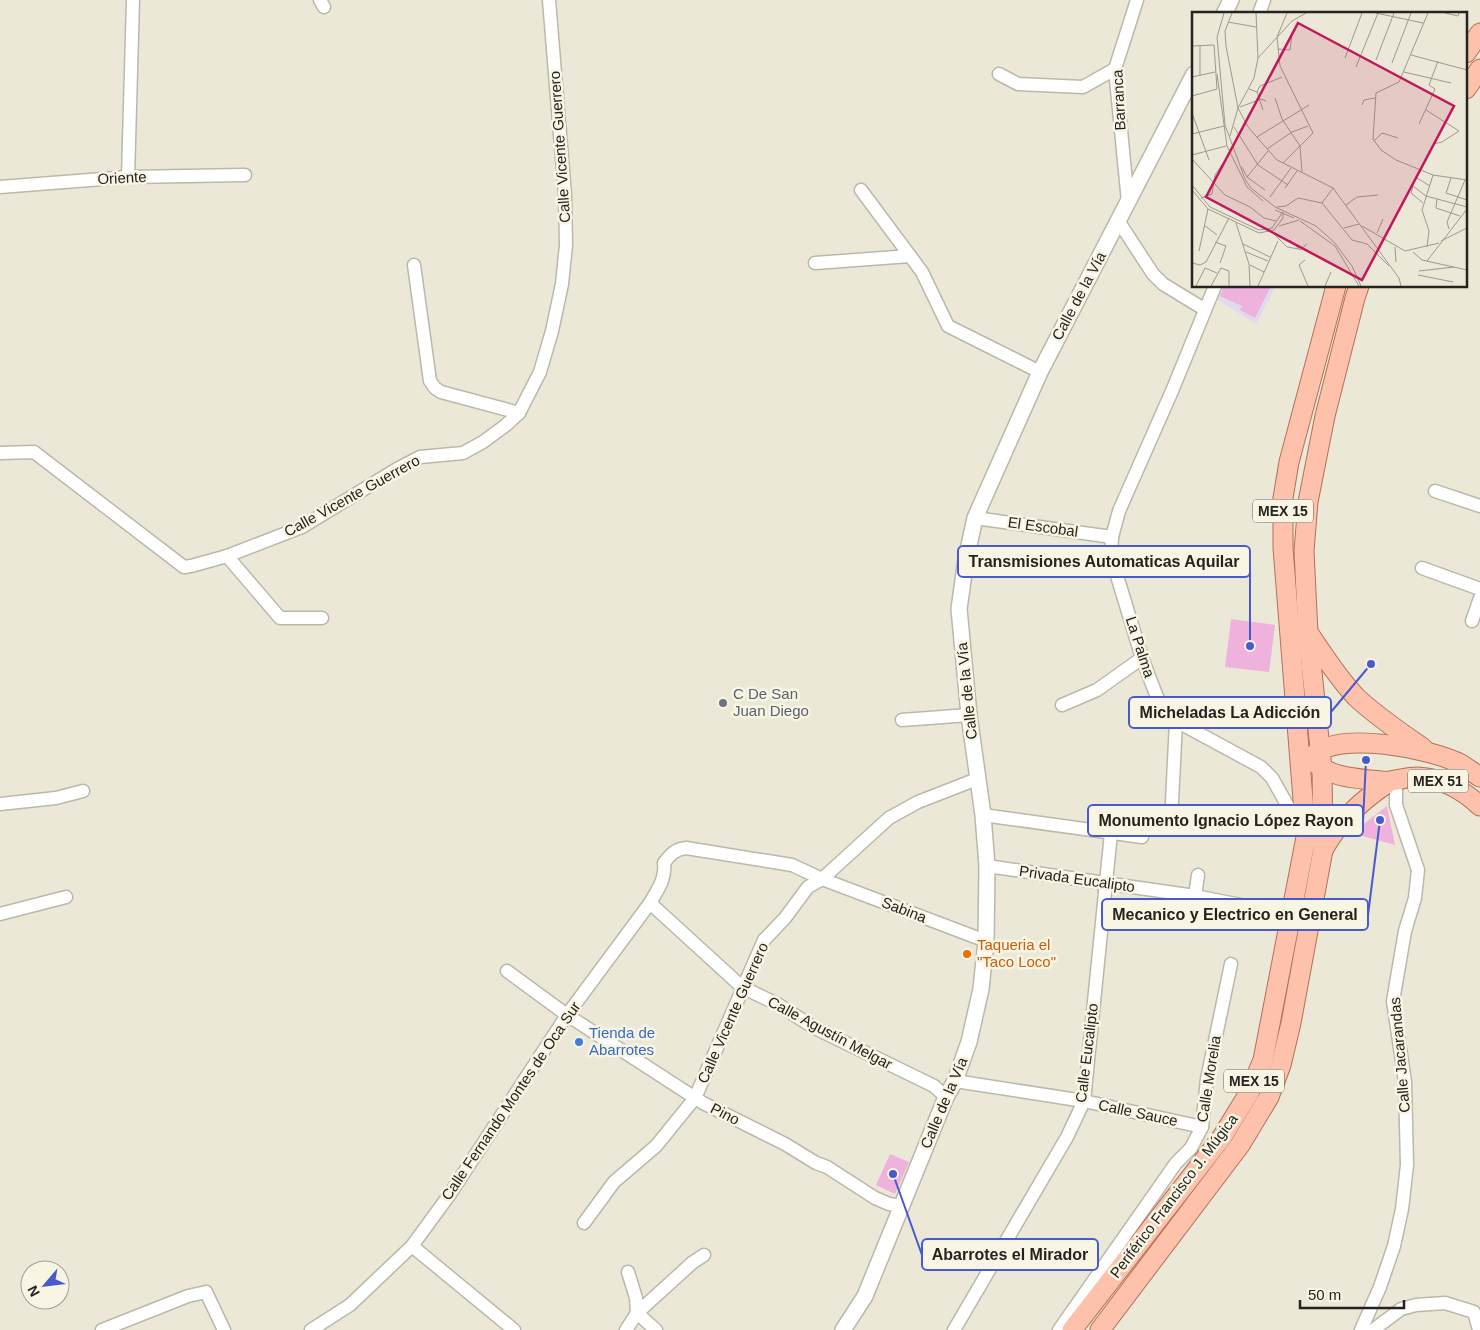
<svg xmlns="http://www.w3.org/2000/svg" width="1480" height="1330" font-family="Arial,sans-serif">
<style>
.education{fill:#e0daef}
.building{fill:#efb2dc}
.lines{fill:none;stroke-linecap:round;stroke-linejoin:round}
.minor-casing{stroke:#bcb8a9;stroke-width:15}
.tertiary-casing{stroke:#bcb8a9;stroke-width:18}
.primary-casing{stroke:#b27056;stroke-width:21}
.minor{stroke:#fff;stroke-width:12}
.tertiary{stroke:#fff;stroke-width:15}
.primary{stroke:#fec2ac;stroke-width:19}
.worship-dot{fill:#6b7280;stroke:#f9f5e5;stroke-width:2}
.food-dot{fill:#e8710a;stroke:#f9f5e5;stroke-width:2}
.shop-dot{fill:#3f7fe0;stroke:#f9f5e5;stroke-width:2}
.labels{text-anchor:middle;stroke-width:5;stroke-linejoin:round;paint-order:stroke}
.shield{fill:#f9f5e5;stroke:#656259;stroke-width:1}
.shield-label{font-size:14px;font-weight:bold;fill:#25231d}
.street-label{font-size:15px;fill:#25231d;stroke:#f9f5e5}
.worship-label{font-size:15px;fill:#5b616d;stroke:#f9f5e5;text-anchor:start}
.food-label{font-size:15px;fill:#c56008;stroke:#f9f5e5;text-anchor:start}
.shop-label{font-size:15px;fill:#366cbe;stroke:#f9f5e5;text-anchor:start}
.inset-road{fill:none;stroke:#9c998d;stroke-width:1}
.view{fill:#c2185b;fill-opacity:0.15;stroke:#c2185b;stroke-width:2.5}
.inset-edge{fill:none;stroke:#25231d;stroke-width:2.5}
.leader{fill:none;stroke:#485ace;stroke-width:2}
.callout-dot{fill:#485ace;stroke:#f9f5e5;stroke-width:2}
.callout{fill:#f9f5e5;stroke:#485ace;stroke-width:2}
.callout-label{font-size:16px;text-anchor:middle;font-weight:bold;fill:#25231d}
</style>
<rect width="100%" height="100%" fill="#ece8d7"/>
<polygon class="education" points="1220,286 1276,286 1256,324 1215,298"/>
<g class="building">
<polygon points="1224,286 1271,286 1255,318 1240,310 1242,306 1220,296"/>
<polygon points="1231,619 1275,625 1269,672 1225,667"/>
<polygon points="1387,806 1395,845 1352,833"/>
<polygon points="890,1154 909,1162 895,1194 876,1185"/>
</g>
<g class="lines">
<g class="minor-casing">
<g id="minor">
<polyline points="320,0 324,7"/>
<polyline points="1259,14 1264,0"/>
<polyline points="999,74 1018,84 1083,87 1115,69"/>
<polyline points="128,177 133,0"/>
<polyline points="0,187 128,177 245,175"/>
<polyline points="861,190 922,272 948,326 1040,372"/>
<polyline points="1128,202 1115,69 1137,0"/>
<polyline points="1119,222 1153,274 1163,284 1204,309"/>
<polyline points="815,263 910,256"/>
<polyline points="414,265 430,381 435,388 441,392 519,413"/>
<polyline points="1215,286 1172,391 1119,511 1112,537 1111,556 1142,658 1157,697 1165,711 1176,721 1261,767 1272,778 1303,833"/>
<polyline points="0,453 34,452 184,567 191,566 227,556 302,527 397,469 420,457 463,453 483,442 506,425 519,413 540,372 552,331 562,284 566,245 565,195 549,0"/>
<polyline points="1435,491 1480,506"/>
<polyline points="975,518 1112,537"/>
<polyline points="227,556 280,618 322,618"/>
<polyline points="1422,568 1480,589"/>
<polyline points="1472,621 1480,598"/>
<polyline points="1062,705 1097,690 1142,658"/>
<polyline points="902,720 969,715"/>
<polyline points="0,804 56,798 83,791"/>
<polyline points="983,815 1142,837"/>
<polyline points="1171,822 1176,721"/>
<polyline points="987,866 1195,896 1256,908"/>
<polyline points="1195,896 1198,875"/>
<polyline points="650,903 742,987 779,1005 813,1027 934,1086 946,1097"/>
<polyline points="0,914 66,897"/>
<polyline points="507,971 567,1015 703,1103 785,1144 816,1163 827,1167 875,1198 889,1204 902,1206"/>
<polyline points="955,1081 1084,1101 1202,1127"/>
<polyline points="584,1223 614,1182 656,1146 695,1098 764,940 785,918 808,887 822,879 889,818 918,802 977,779"/>
<polyline points="412,1246 514,1330"/>
<polyline points="628,1272 636,1298 637,1313 656,1330"/>
<polyline points="102,1330 188,1296 206,1292 224,1330"/>
<path d="M 311,1330 L 350,1305 L 412,1246 L 450,1194 L 567,1015 L 650,903 C 658,889 666,879 664,863 C 670,855 675,849 686,848 L 792,865 L 822,879 L 986,941"/>
<polyline points="626,1330 637,1313 692,1263 704,1255"/>
<polyline points="954,1330 1067,1137 1084,1101 1111,833"/>
<polyline points="1059,1330 1176,1163 1191,1148 1202,1127 1207,1079 1231,964"/>
<polyline points="1361,1330 1380,1287 1394,1246 1402,1209 1407,1165 1405,1082 1393,1001 1405,931 1415,898 1418,870 1396,805 1396,779"/>
<polyline points="1373,1330 1401,1309 1416,1305 1445,1303 1474,1312 1479,1330"/>
</g>
</g>
<g class="tertiary-casing">
<g id="tertiary">
<polyline points="1224,14 1231,0"/>
<polyline points="843,1330 865,1296 946,1097 955,1081 969,1042 981,989 986,941 987,866 983,815 969,715 959,609 966,559 975,518 1040,372 1194,74"/>
</g>
</g>
<g class="primary-casing">
<g id="primary">
<polyline points="1466,53 1480,33"/>
<polyline points="1466,89 1480,69"/>
<path d="M 1310,635 C 1324,656 1338,678 1356,697 C 1376,716 1400,732 1423,748"/>
<path d="M 1312,757 C 1336,729 1432,749 1461,764 C 1467,768 1474,773 1480,777"/>
<path d="M 1313,761 C 1328,776 1351,778 1371,780 C 1377,780 1384,782 1390,781 C 1399,780 1408,777 1417,777 C 1441,778 1463,790 1480,806"/>
<path d="M 1323,850 C 1340,820 1361,801 1389,782"/>
<polyline points="1072,1330 1222,1137 1249,1093 1263,1060 1306,837 1283,548 1283,498 1289,462 1336,286"/>
<polyline points="1100,1330 1240,1145 1269,1097 1281,1065 1291,1023 1323,850 1322,768 1308,633 1304,551 1308,502 1325,416 1355,298 1359,286"/>
</g>
</g>
<use href="#minor" class="minor"/>
<use href="#tertiary" class="tertiary"/>
<use href="#primary" class="primary"/>
</g>
<circle class="worship-dot" cx="723" cy="703" r="5"/>
<circle class="food-dot" cx="967" cy="954" r="5"/>
<circle class="shop-dot" cx="579" cy="1042" r="5"/>
<g class="labels">
<g class="shield">
<rect x="1253" y="499.5" width="60" height="23" rx="4"/>
<rect x="1408" y="769.5" width="60" height="23" rx="4"/>
<rect x="1224" y="1069.5" width="60" height="23" rx="4"/>
</g>
<g class="shield-label">
<text x="1283" y="516">MEX 15</text>
<text x="1438" y="786">MEX 51</text>
<text x="1254" y="1086">MEX 15</text>
</g>
<g class="street-label">
<text transform="translate(1119 100) rotate(-93)" y="5">Barranca</text>
<text transform="translate(560 147) rotate(-94)" y="5">Calle Vicente Guerrero</text>
<text transform="translate(122 178) rotate(-3)" y="5">Oriente</text>
<text transform="translate(1079 296) rotate(-62)" y="5">Calle de la Vía</text>
<text transform="translate(352 496) rotate(-29)" y="5">Calle Vicente Guerrero</text>
<text transform="translate(1043 527) rotate(8)" y="5">El Escobal</text>
<text transform="translate(1140 647) rotate(72)" y="5">La Palma</text>
<text transform="translate(967 691) rotate(-96)" y="5">Calle de la Vía</text>
<text transform="translate(1077 879) rotate(8)" y="5">Privada Eucalipto</text>
<text transform="translate(904 910) rotate(21)" y="5">Sabina</text>
<text transform="translate(733 1013) rotate(-66)" y="5">Calle Vicente Guerrero</text>
<text transform="translate(830 1033) rotate(28)" y="5">Calle Agustín Melgar</text>
<text transform="translate(1087 1053) rotate(-83)" y="5">Calle Eucalipto</text>
<text transform="translate(1400 1055) rotate(-95)" y="5">Calle Jacarandas</text>
<text transform="translate(1209 1079) rotate(-81)" y="5">Calle Morelia</text>
<text transform="translate(511 1101) rotate(-56)" y="5">Calle Fernando Montes de Oca Sur</text>
<text transform="translate(944 1103) rotate(-67)" y="5">Calle de la Vía</text>
<text transform="translate(1138 1113) rotate(12)" y="5">Calle Sauce</text>
<text transform="translate(725 1114) rotate(27)" y="5">Pino</text>
<text transform="translate(1174 1196) rotate(-53)" y="5">Periférico Francisco J. Múgica</text>
</g>
<g class="worship-label">
<text x="733" y="699">C De San<tspan x="733" dy="17">Juan Diego</tspan></text>
</g>
<g class="food-label">
<text x="977" y="950">Taqueria el<tspan x="977" dy="17">"Taco Loco"</tspan></text>
</g>
<g class="shop-label">
<text x="589" y="1038">Tienda de<tspan x="589" dy="17">Abarrotes</tspan></text>
</g>
</g>
<g transform="translate(1192 12)">
<rect width="275" height="275" fill="#ece8d7"/>
<path class="inset-road" d="M 32,1 L 25,25 L 33,113 L 53,167 L 59,176 L 83,195 L 124,214 L 142,230 L 160,254 L 169,274M 40,1 L 33,19 L 34,34 L 46,96 L 56,115 L 85,148 L 141,176 L 207,266 L 209,274M 64,1 L 66,46M 184,1 L 231,11M 236,1 L 207,70 L 184,81 L 181,127 L 189,138 L 204,148 L 241,163 L 275,168M 253,1 L 266,4 L 267,1M 36,10 L 64,15M 22,33 L 25,77M 0,34 L 22,33M 86,37 L 98,38 L 100,22M 219,43 L 275,58M 153,46 L 170,1M 184,48 L 202,1M 200,51 L 219,1M 164,55 L 186,1M 212,60 L 259,71M 25,62 L 35,134 L 55,175 L 71,189M 8,64 L 8,34M 0,65 L 23,60M 57,77 L 65,80 L 71,98M 65,80 L 68,74 L 90,65M 0,84 L 25,77M 83,86 L 90,107 L 108,134 L 110,160M 170,93 L 172,88 L 183,86M 48,95 L 69,87 L 74,89M 234,98 L 267,119 L 250,130 L 241,132M 0,101 L 17,148M 227,112 L 243,77 L 237,73 L 246,49M 42,115 L 66,153 L 96,173M 0,122 L 32,114M 38,124 L 46,96 L 62,66 L 66,46 L 100,9 L 114,1M 65,125 L 117,93M 182,129 L 190,121 L 206,126M 75,137 L 100,120 L 116,114M 0,143 L 34,134M 0,147 L 33,183 L 58,195 L 72,206 L 84,209M 91,151 L 121,121 L 88,54 L 85,25 L 95,1M 50,155 L 55,165 L 73,178M 55,165 L 76,139M 225,166 L 238,174M 259,166 L 254,181 L 275,188M 0,173 L 18,195 L 67,218 L 80,216 L 90,201M 93,176 L 105,159M 0,178 L 16,197 L 67,221 L 82,218 L 91,206 L 91,200M 78,185 L 99,156M 9,186 L 20,182 L 23,163 L 38,141M 245,187 L 244,196 L 268,204M 130,191 L 160,228 L 175,232 L 197,254M 130,191 L 141,176M 231,191 L 219,181 L 221,174 L 234,184 L 275,195M 154,193 L 165,185 L 186,183M 85,195 L 94,194 L 106,186 L 130,191M 83,198 L 102,206M 108,209 L 143,234 L 167,274M 44,211 L 57,252 L 58,274M 12,213 L 25,223M 87,214 L 107,208M 170,214 L 213,239 L 247,231M 152,216 L 167,212M 257,217 L 255,210 L 273,168M 79,219 L 95,235 L 107,237M 185,221 L 191,207M 98,228 L 108,238 L 115,232M 249,229 L 275,216M 23,230 L 34,234 L 28,251M 51,232 L 78,245M 203,235 L 204,250M 235,235 L 237,219 L 230,198 L 241,163M 7,239 L 16,197M 54,240 L 76,249M 221,240 L 230,248 L 275,258M 113,248 L 107,253 L 116,274M 235,249 L 275,197M 0,251 L 8,253 L 14,250 L 37,206M 58,253 L 72,260M 227,259 L 262,255M 226,263 L 261,270M 4,274 L 13,256 L 25,261M 19,274 L 29,256 L 37,259 L 37,274M 66,274 L 86,229M 133,274 L 139,260"/>
<path class="view" d="M 106,11 L 262,94 L 170,268 L 14,185 Z"/>
<rect width="275" height="275" class="inset-edge"/>
</g>
<path class="leader" d="M1250 646L1250 561M1371 664L1331 712M1366 760L1363 821M1380 820L1368 915M893 1174L922 1255"/>
<g class="callout-dot">
<circle cx="1250" cy="646" r="5"/>
<circle cx="1371" cy="664" r="5"/>
<circle cx="1366" cy="760" r="5"/>
<circle cx="1380" cy="820" r="5"/>
<circle cx="893" cy="1174" r="5"/>
</g>
<g class="callout">
<rect x="958" y="546" width="292" height="31" rx="5"/>
<rect x="1129" y="697" width="202" height="31" rx="5"/>
<rect x="1088" y="805" width="275" height="31" rx="5"/>
<rect x="1102" y="899" width="266" height="31" rx="5"/>
<rect x="922" y="1239" width="176" height="31" rx="5"/>
</g>
<g class="callout-label">
<text x="1104" y="567">Transmisiones Automaticas Aquilar</text>
<text x="1230" y="718">Micheladas La Adicción</text>
<text x="1226" y="826">Monumento Ignacio López Rayon</text>
<text x="1235" y="920">Mecanico y Electrico en General</text>
<text x="1010" y="1260">Abarrotes el Mirador</text>
</g>
<g transform="translate(45 1285) rotate(242)"><circle r="24" fill="#f9f5e5" stroke="#a4a195"/>
<path d="M0-4L9 19L0 12L-9 19Z" fill="#485ace"/>
<text y="-8" font-size="14" font-weight="bold" text-anchor="middle" fill="#25231d">N</text>
</g>
<path d="M1300 1300v8h104v-8" fill="none" stroke="#25231d" stroke-width="2.5"/>
<text x="1308" y="1300" font-size="15" fill="#25231d" stroke="#f9f5e5" stroke-width="4" paint-order="stroke">50 m</text>
</svg>
